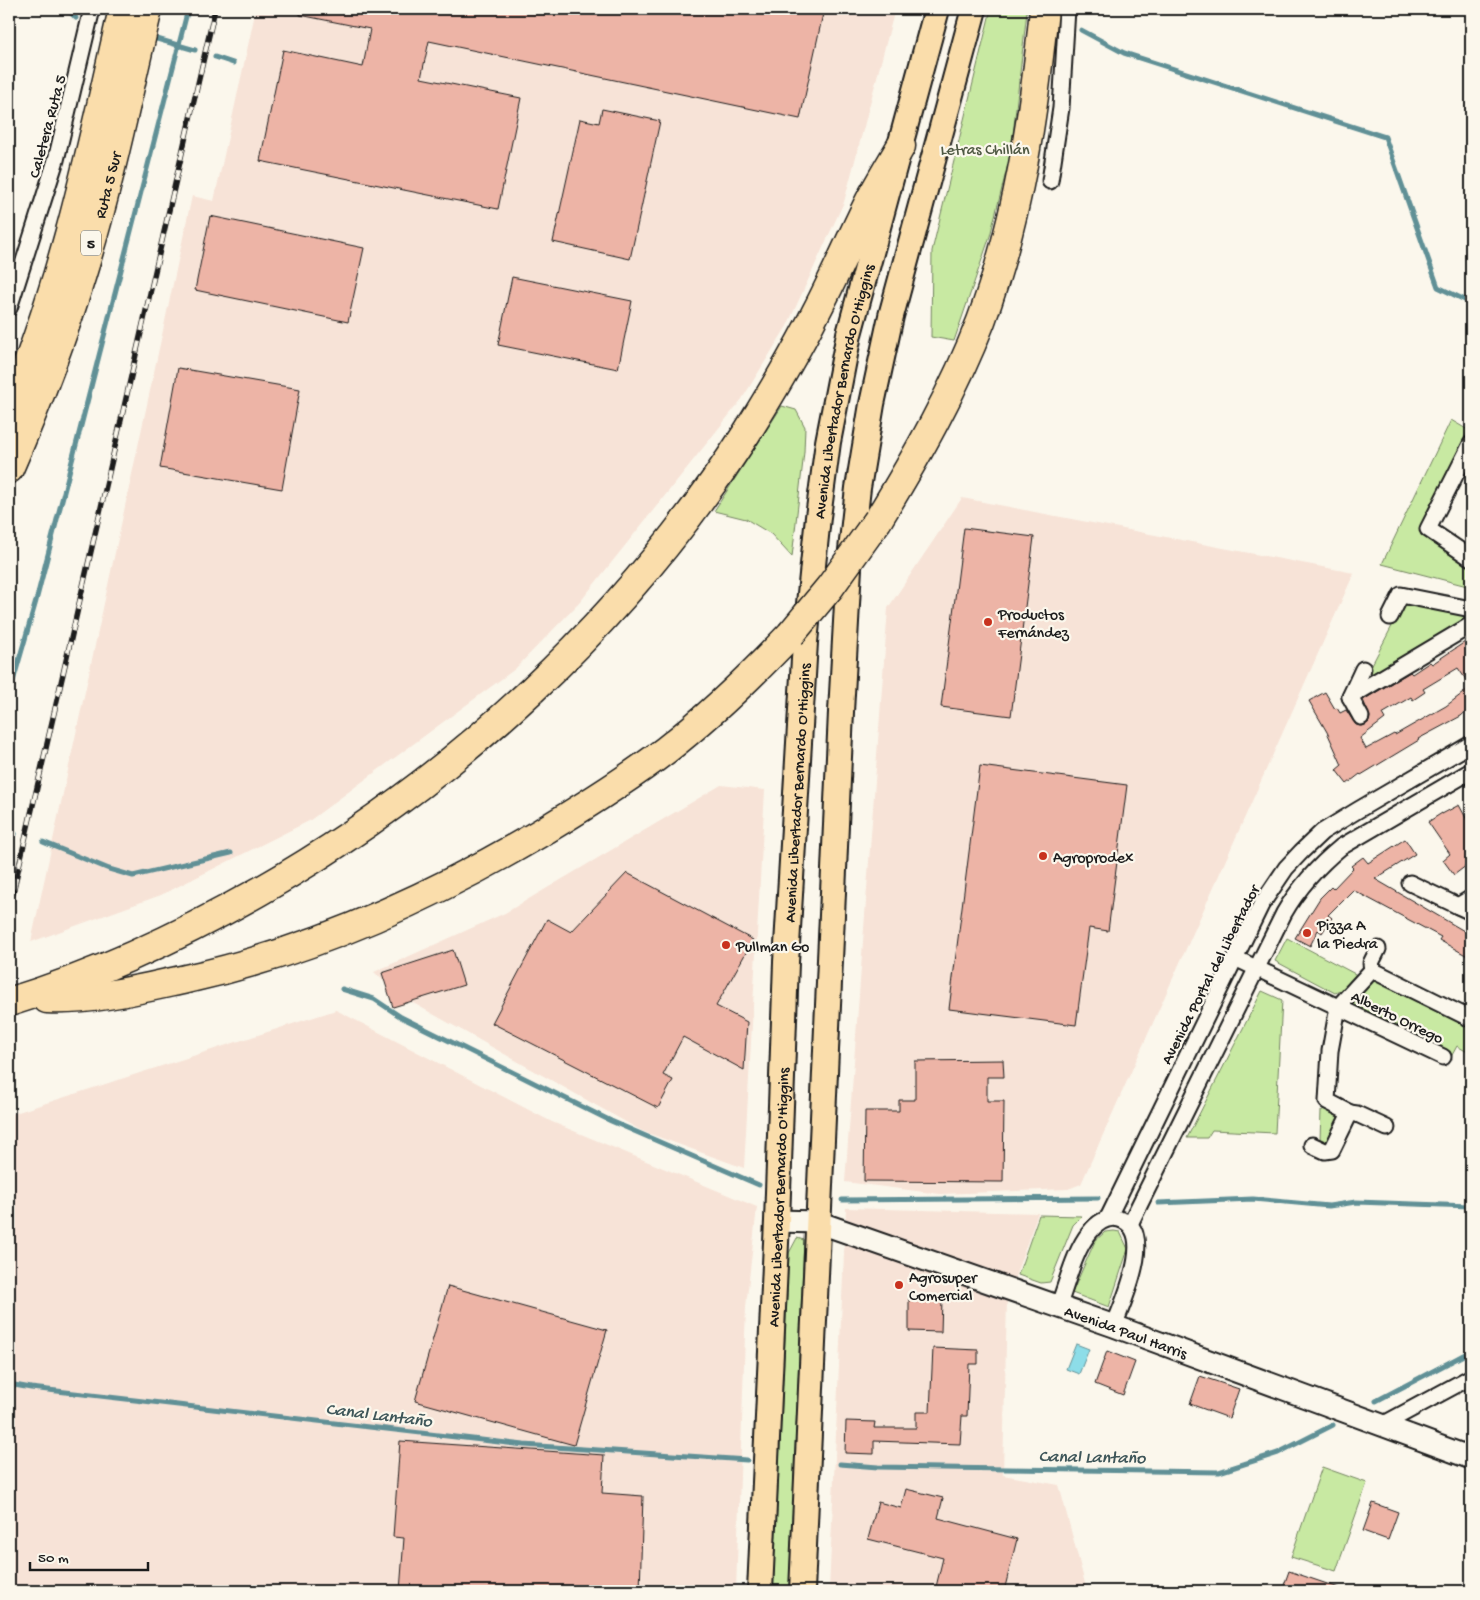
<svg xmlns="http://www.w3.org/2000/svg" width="1480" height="1600" font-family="'Gochi Hand',sans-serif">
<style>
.built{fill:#f7e3d7}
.green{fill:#c8e9a2;stroke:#72825f}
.water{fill:#8ddde8;stroke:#609096}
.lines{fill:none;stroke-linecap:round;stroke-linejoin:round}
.stream{stroke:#609096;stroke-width:5}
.building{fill:#edb4a6;stroke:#1c1c1c;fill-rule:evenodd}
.street-casing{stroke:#1c1c1c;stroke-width:19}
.secondary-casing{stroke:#1c1c1c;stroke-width:25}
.primary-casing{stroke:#1c1c1c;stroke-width:28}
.highway-casing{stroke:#1c1c1c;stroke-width:31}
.street{stroke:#fbf7ec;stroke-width:15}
.secondary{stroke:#fbf7ec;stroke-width:21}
.primary{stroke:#faddab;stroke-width:24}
.highway{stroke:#faddab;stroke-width:28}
.rail-casing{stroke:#1c1c1c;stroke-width:5.5}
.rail{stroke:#fbf7ec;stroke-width:4;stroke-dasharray:11;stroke-linecap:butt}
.highway-bridge-casing{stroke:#1c1c1c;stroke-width:31;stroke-linecap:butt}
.highway-bridge{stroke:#faddab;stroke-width:28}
.poi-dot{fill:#c8321e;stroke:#fbf7ec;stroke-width:2}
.labels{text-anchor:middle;stroke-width:4.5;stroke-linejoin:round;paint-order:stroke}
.shield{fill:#fbf7ec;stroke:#5f5e5a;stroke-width:1}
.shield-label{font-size:15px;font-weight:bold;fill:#1c1c1c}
.street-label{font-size:16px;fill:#1c1c1c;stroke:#fbf7ec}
.park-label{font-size:16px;fill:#505a44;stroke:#fbf7ec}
.poi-label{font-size:16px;fill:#1c1c1c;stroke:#fbf7ec;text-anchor:start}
.water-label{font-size:18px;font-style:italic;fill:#3e5659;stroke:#fbf7ec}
</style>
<rect width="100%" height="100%" fill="#fbf7ec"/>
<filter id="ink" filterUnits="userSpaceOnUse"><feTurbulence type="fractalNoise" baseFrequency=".02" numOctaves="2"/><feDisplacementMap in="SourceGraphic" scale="10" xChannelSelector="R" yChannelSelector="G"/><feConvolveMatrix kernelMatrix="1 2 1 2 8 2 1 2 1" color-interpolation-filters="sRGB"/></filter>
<g filter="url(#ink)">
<g class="built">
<polygon points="256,9 895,9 844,202 787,326 742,399 580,602 515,669 309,821 161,895 31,942 192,196 214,201"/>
<polygon points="962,498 1354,573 1081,1184 1068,1189 940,1194 845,1182 888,608"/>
<polygon points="721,785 765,790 744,1168 642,1131 397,994 374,972 505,913"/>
<polygon points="336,1010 552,1122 757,1207 746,1307 736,1591 9,1591 9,1115"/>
<polygon points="846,1208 1038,1213 1007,1299 1003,1475 1059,1485 1087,1591 829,1591"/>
</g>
<g class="green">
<polygon points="991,9 1015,9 1027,11 1011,152 990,236 954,341 931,337 932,251"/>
<polygon points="782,406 796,410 805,427 804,452 792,557 771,534 746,519 714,511"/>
<polygon points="1451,420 1468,430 1419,532 1469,566 1471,568 1471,587 1382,564"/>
<polygon points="1404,603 1471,615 1365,678"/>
<polygon points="1287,938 1357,975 1345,989 1335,993 1275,961"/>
<polygon points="1376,979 1471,1027 1471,1054 1457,1046 1451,1057 1352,1004"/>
<polygon points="1262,991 1282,1000 1275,1133 1212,1130 1207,1138 1187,1138"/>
<polygon points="1326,1108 1340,1115 1326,1143 1320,1140 1321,1111"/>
<polygon points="1039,1215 1082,1216 1073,1225 1050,1282 1041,1283 1018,1275"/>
<polygon points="1114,1231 1120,1232 1128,1249 1109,1307 1072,1293 1095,1241 1105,1232"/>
<polygon points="797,1238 804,1240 789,1591 773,1591 789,1253"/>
<polygon points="1322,1467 1367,1483 1336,1571 1291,1557"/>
</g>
<polygon class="water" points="1076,1344 1089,1349 1079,1374 1066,1369"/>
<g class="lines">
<g class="stream">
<polyline points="67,9 76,18"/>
<polyline points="1081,30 1124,53 1385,137 1438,287 1471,303"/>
<polyline points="157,39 195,50"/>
<polyline points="215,57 233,63"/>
<polyline points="9,695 36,601 188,9"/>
<polyline points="9,833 15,834"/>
<polyline points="43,842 109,869 133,876 231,853"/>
<polyline points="342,989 374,999 401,1017 611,1121 759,1185"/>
<polyline points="842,1200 1098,1198"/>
<polyline points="1158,1203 1253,1199 1329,1206 1356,1202 1471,1206"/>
<polyline points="9,1384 31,1388 524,1445 747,1460"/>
<polyline points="1376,1401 1471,1351"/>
<polyline points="840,1464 878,1467 1219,1472 1278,1453 1333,1425"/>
</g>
</g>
<g class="building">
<polygon points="300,9 824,9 800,119 429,41 421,78 521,98 498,209 260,161 283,50 363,67 370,29 300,15"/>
<polygon points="602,109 660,121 630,259 553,242 580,119 599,123"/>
<polygon points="210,216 364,248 348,322 195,290"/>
<polygon points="512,277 632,301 618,369 498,345"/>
<polygon points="178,368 300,389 282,489 160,468"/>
<polygon points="964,528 1034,537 1011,716 941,707"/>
<path d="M 1471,638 L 1471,707 L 1461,716 L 1418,739 L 1419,740 L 1361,775 L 1360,774 L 1347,784 L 1336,770 L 1342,765 L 1327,732 L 1309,701 L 1325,692 L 1335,709 L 1337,708 L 1340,713 L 1346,710 L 1356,725 L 1360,726 L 1365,725 L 1369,722 L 1370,717 L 1363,700 L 1410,672 L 1412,674 L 1430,662 L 1432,664 ZM 1458,668 L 1471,687 L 1446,706 L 1395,735 L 1394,734 L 1366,749 L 1360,738 L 1385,719 L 1382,714 L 1411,697 L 1413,700 L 1425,692 L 1423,689 Z"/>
<polygon points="980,766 1127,785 1108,931 1089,928 1076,1025 949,1009"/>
<polygon points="1459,805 1471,827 1471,862 1454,875 1443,860 1450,854 1428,822 1442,813 1442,814"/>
<polygon points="1405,839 1415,854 1375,879 1471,935 1471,958 1439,940 1441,937 1353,890 1328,915 1332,918 1322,933 1318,930 1310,946 1295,938 1320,898 1331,887 1333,889 1353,868 1351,866 1363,857 1368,863"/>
<polygon points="627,873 753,940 716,1006 747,1022 744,1070 683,1037 663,1075 673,1080 658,1108 492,1023 547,919 571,932"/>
<polygon points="453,950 464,985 393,1007 382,973"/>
<polygon points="1003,1060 1004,1077 987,1077 987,1101 1004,1101 1003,1182 864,1181 865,1111 899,1111 899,1100 915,1100 915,1061"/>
<polygon points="448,1286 607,1330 574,1445 415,1401"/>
<polygon points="909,1298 942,1299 941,1332 909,1331"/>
<polygon points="933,1348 978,1350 978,1364 969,1364 967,1416 962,1416 960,1444 874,1441 874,1454 845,1453 846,1421 875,1422 874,1428 916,1428 916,1412 930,1412"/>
<polygon points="1107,1351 1135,1362 1123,1395 1095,1384"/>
<polygon points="1200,1376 1239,1389 1229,1418 1190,1404"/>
<polygon points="400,1441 604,1455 602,1493 643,1496 640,1591 400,1591 404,1538 393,1537"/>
<polygon points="906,1489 943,1498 938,1518 1017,1539 1004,1591 935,1591 943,1558 868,1539 878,1502 901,1508"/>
<polygon points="1373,1503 1398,1512 1388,1540 1363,1531"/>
<polygon points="1289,1571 1342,1589 1342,1591 1282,1591"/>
</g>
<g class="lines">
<g class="street-casing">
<g id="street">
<polyline points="1050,181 1061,108 1067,9"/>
<polyline points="9,308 56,160 92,9"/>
<polyline points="1471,444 1428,529 1471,558"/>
<polyline points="1390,617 1401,595 1471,609"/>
<polyline points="1350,697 1471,625"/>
<polyline points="1361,717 1350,697 1363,669"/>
<polyline points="1410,883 1458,906"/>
<polyline points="1471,898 1458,906 1471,912"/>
<polyline points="1235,958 1443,1057"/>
<polyline points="1372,970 1371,963 1378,949"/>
<polyline points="1350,1113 1357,1114 1387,1128"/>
<polyline points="1312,1145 1325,1151 1332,1150 1350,1113 1327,1101 1330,1051 1338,1007 1372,970 1471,1019"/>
<polyline points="1108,1218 1261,905 1286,868 1301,852 1322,832 1358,810 1471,744"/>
<path d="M 1130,1224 L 1284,913 C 1299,887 1318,866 1341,847 L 1471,771"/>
<path d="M 1058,1307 C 1067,1284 1074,1251 1090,1232 C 1097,1223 1107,1216 1119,1219 C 1158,1229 1122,1304 1114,1326"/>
<polyline points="1382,1425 1471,1377"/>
</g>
</g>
<g class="secondary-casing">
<g id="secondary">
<path id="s1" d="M 777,1221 L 818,1222 L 829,1226 L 1114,1326 L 1471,1458"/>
</g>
</g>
<g class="primary-casing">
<g id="primary">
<path id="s2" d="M 760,1591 L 777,1221 L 786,962 L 805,642 L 818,517 L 828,442 L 849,334 L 937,9"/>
<polyline points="802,1591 841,712 849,568 858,488 872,404 891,316 974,9"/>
</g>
</g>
<g class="highway-casing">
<g id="highway">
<path d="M 9,411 C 64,282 92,145 123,9"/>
<path id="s3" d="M 9,469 C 37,405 62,340 82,274 C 109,187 127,97 148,9"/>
<path d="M 878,520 C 917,456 954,391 981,321 C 1018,221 1034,114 1044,9"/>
<path d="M 47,999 C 93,1001 140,989 186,979 C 311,952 432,897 542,832 C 585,806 627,780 666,750 C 711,715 752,675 791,634"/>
<path d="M 9,1002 C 97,975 181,936 260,891 C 456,779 624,623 746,434 C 771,394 795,354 816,312 C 835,276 851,238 869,202 C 879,183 890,165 901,146"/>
</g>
</g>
<use href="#street" class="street"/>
<use href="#secondary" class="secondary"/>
<use href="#primary" class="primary"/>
<use href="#highway" class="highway"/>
<g class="rail-casing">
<polyline id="rail" points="9,910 215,9"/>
</g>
<use href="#rail" class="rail"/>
<g class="highway-bridge-casing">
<polyline id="highway-bridge" points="791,634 830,587 878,520"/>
</g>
<use href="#highway-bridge" class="highway-bridge"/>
</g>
</g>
<g class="poi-dot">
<circle cx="988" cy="622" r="5"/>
<circle cx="1043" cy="856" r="5"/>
<circle cx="1307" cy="933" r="5"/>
<circle cx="726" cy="945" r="5"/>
<circle cx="899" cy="1285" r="5"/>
</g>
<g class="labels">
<rect class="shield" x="81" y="230.5" width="20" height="25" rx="4"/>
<g class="shield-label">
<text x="91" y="248">5</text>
</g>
<g class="street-label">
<text transform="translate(46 126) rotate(-75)" y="6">Caletera Ruta 5</text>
<text dy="6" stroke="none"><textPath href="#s3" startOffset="301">Ruta 5 Sur</textPath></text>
<text dy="6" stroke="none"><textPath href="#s2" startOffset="1204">Avenida Libertador Bernardo O'Higgins</textPath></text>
<text dy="6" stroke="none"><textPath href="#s2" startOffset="799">Avenida Libertador Bernardo O'Higgins</textPath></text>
<text transform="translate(1209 974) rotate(-63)" y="6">Avenida Portal del Libertador</text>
<text transform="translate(1398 1016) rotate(26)" y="6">Alberto Orrego</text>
<text dy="6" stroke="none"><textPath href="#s2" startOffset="394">Avenida Libertador Bernardo O'Higgins</textPath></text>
<text dy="6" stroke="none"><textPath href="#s1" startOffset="368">Avenida Paul Harris</textPath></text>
</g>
<g class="park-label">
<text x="985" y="154">Letras Chillán</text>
</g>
<g class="poi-label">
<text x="998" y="619">Productos<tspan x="998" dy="18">Fernández</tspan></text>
<text x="1053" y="862">Agroprodex</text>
<text x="1317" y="930">Pizza A<tspan x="1317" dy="18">la Piedra</tspan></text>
<text x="736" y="951">Pullman Go</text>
<text x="909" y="1282">Agrosuper<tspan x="909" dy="18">Comercial</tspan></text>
</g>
<g class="water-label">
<text transform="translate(379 1414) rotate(7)" y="6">Canal Lantaño</text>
<text transform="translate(1092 1456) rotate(1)" y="6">Canal Lantaño</text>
</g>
</g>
<rect width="1480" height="1600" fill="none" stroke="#fbf7ec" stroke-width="30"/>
<rect x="15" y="15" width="1450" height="1570" fill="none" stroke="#1c1c1c" stroke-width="2" filter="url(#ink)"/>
<path d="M30 1562v8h118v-8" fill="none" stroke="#1c1c1c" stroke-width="2.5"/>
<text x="38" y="1562" font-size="15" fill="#1c1c1c" stroke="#fbf7ec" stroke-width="4" paint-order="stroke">50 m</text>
</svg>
